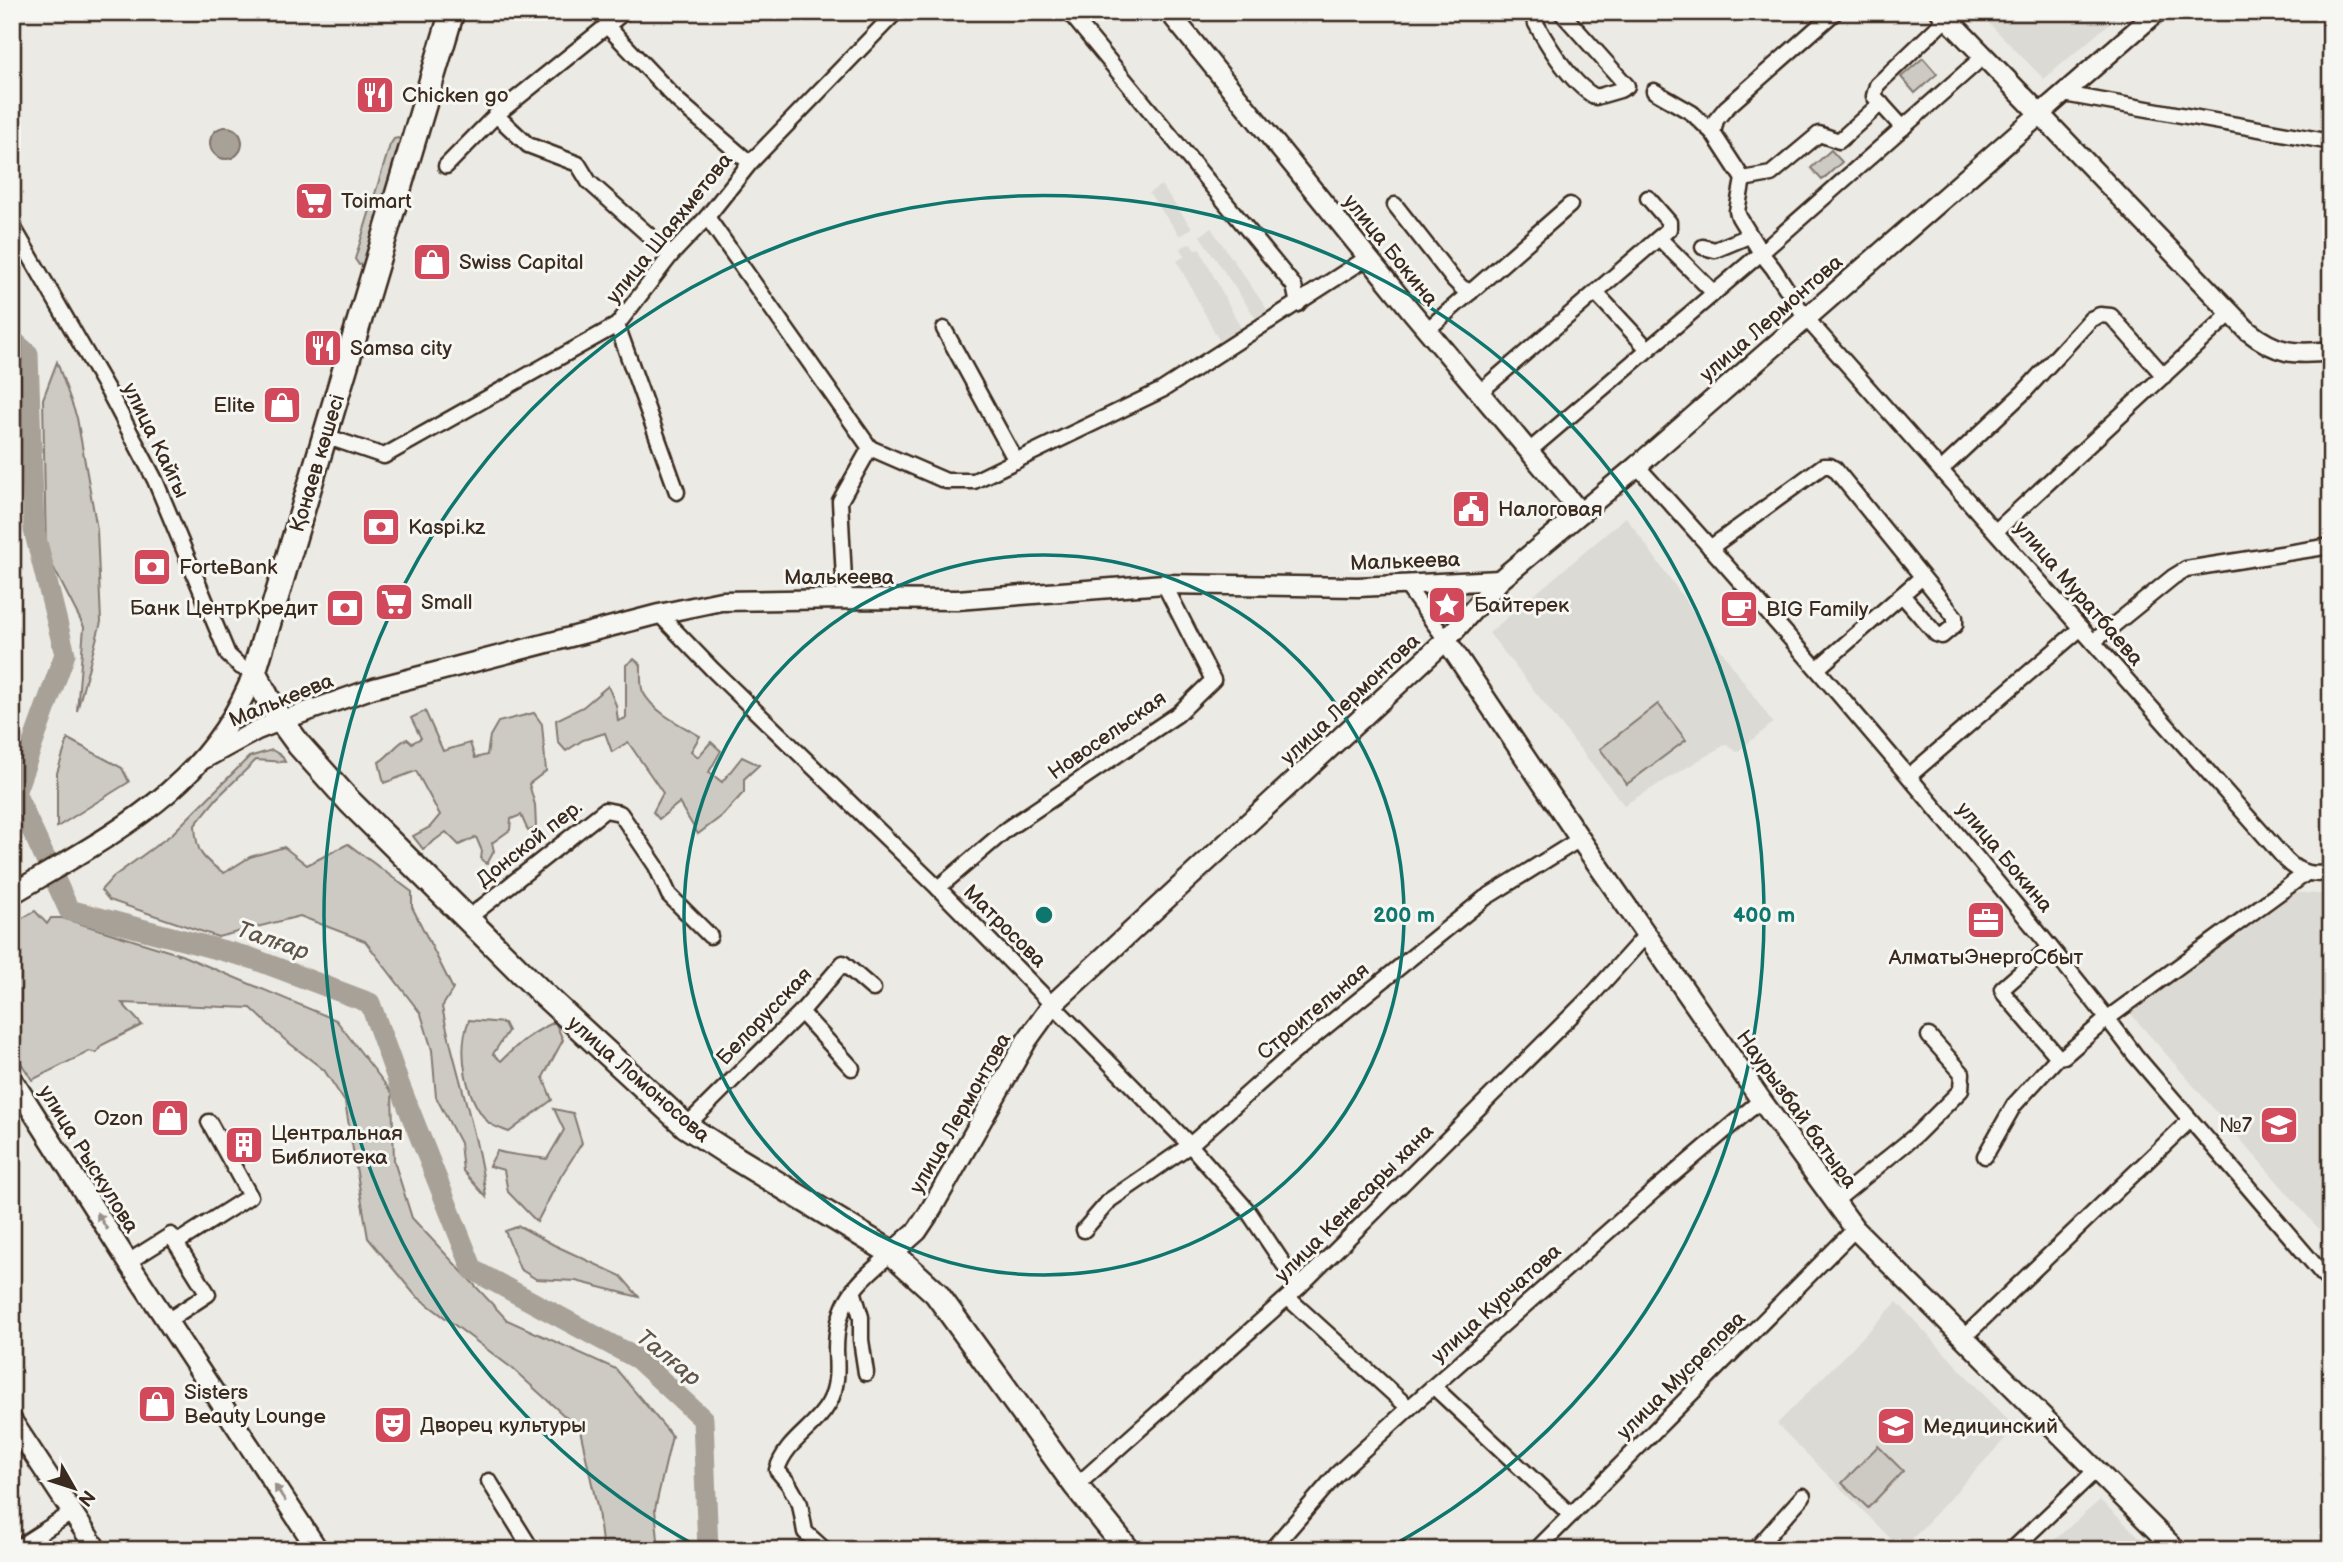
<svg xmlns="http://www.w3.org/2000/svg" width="2343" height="1562" font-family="'Balsamiq Sans',sans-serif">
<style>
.built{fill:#dcdad4}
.green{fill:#cdcac4;stroke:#847a71;stroke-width:2}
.water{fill:#a8a198;stroke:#7c7167;stroke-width:2}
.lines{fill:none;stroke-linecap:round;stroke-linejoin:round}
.river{stroke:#a8a198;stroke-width:21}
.minor-casing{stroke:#3b2a1e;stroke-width:19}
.tertiary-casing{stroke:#3b2a1e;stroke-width:23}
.secondary-casing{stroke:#3b2a1e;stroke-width:24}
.primary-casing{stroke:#3b2a1e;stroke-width:28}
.minor{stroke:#f6f6f2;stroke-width:14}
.tertiary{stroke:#f6f6f2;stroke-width:18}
.secondary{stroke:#f6f6f2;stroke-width:19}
.primary{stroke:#f6f6f2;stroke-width:23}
.oneway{fill:#989088}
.ring{fill:none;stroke:#0f766e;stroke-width:3.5}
.labels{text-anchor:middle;stroke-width:6;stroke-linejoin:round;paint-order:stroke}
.poi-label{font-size:21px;fill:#3b2a1e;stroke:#f6f6f2;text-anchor:start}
.street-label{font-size:21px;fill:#3b2a1e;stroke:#f6f6f2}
.water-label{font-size:23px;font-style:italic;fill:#615449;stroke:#f6f6f2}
.centre{fill:#0f766e;stroke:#f6f6f2;stroke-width:3.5}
.ring-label{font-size:21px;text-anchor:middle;font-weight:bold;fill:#0f766e;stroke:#f6f6f2;stroke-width:6;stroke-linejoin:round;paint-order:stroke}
</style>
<rect width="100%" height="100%" fill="#ebeae5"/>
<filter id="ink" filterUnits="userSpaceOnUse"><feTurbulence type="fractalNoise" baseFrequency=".0143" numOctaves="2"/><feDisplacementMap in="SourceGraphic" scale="14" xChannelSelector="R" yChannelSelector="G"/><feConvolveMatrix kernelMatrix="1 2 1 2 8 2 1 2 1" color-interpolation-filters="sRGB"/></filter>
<g filter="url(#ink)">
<g class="built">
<polygon points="1978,12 2123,12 2044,79"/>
<polygon points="1161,185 1192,228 1180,236 1149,193"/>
<polygon points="1211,228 1271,315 1259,323 1200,236"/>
<polygon points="1191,243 1195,250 1199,248 1244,334 1222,346 1177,261 1185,256 1180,248"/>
<polygon points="1626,517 1773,723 1737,752 1726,744 1624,805 1489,633"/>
<polygon points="2274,891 2331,895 2331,1243 2124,1006"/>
<polygon points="1897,1302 2015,1428 1902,1550 1777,1424"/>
<polygon points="2100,1500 2153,1550 2043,1550"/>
</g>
<g class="green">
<polygon points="1923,58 1937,74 1915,93 1901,77"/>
<polygon points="398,138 402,141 365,264 359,265 355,259 390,145 394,139"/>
<polygon points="1831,150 1842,162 1822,180 1811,168"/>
<polygon points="57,362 77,418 97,529 101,622 77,711 84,627 46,553 43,399"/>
<polygon points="1425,593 1480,593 1447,626"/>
<path d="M 634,659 L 641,665 C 641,673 640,685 643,692 C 654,713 681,725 700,736 L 691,751 L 698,757 L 711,742 L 721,751 L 709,772 L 722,782 L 742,757 L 759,765 L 744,779 L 744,792 L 722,816 L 698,834 L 679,803 L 659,819 L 653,812 L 663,793 L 628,742 L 612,752 L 605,733 L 583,740 L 566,751 L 558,742 L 556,720 L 583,707 L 608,686 L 616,705 L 618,721 L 626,718 L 626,665 Z"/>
<polygon points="1658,704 1686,740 1627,784 1600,749"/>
<path d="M 425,711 L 443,751 L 470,743 L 475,758 L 487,755 L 490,736 L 498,722 L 534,713 L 542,724 L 546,771 L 529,784 L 535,805 L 536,828 L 528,831 L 521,815 L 511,819 L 510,830 L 492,843 L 494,851 L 487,864 L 481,859 L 482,851 L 476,837 L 459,845 L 446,832 L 423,849 L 413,836 L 430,827 L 440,815 L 416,771 L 384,783 L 379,762 C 390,756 396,743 407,739 L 412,743 L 421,738 L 411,718 Z"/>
<polygon points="68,739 122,768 129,782 57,827 57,773"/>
<path d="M 272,750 L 282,756 L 285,762 L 256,760 L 217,798 L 195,825 C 196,852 202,859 224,873 L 250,857 L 284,847 L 307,865 L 348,844 L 412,892 L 412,907 L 453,989 L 442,1007 C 455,1071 478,1132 486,1197 L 463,1171 L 460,1143 L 436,1097 L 432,1050 L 421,1014 L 365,941 L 300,916 L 218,937 L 109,900 L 101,890 L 113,877 L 172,834 L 249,757 Z"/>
<polygon points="35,911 47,924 51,918 62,918 181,955 336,1020 392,1093 394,1161 412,1218 507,1320 616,1369 672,1436 655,1509 659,1550 603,1550 598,1511 580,1430 513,1369 415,1295 368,1238 345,1102 324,1070 284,1039 251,1008 122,1003 142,1025 102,1045 96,1053 90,1051 32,1080 12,1049 12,924"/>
<path d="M 469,1020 L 504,1023 L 508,1031 L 493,1054 L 501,1061 C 519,1043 531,1033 555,1022 L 563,1040 L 543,1077 L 552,1100 L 509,1132 C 502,1129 494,1127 489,1123 C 465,1099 457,1050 469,1020 Z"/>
<path d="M 554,1109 L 573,1113 L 582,1143 L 561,1176 L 537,1222 L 508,1192 L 504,1170 L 489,1166 L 497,1151 C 514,1156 530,1156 547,1159 L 564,1130 Z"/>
<polygon points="519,1226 554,1245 621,1276 639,1297 576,1281 536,1279 520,1269 505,1231"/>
<polygon points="1878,1446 1903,1471 1868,1508 1842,1483"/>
</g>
<circle class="water" cx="226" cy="143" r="16"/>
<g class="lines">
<polyline class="river" points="12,340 28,354 34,530 65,654 15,793 69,910 251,958 370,1003 401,1089 473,1270 638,1359 703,1419 708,1550"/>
<g class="minor-casing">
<g id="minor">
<polyline points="1069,12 1294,286 1298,304"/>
<path d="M 1530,12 C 1543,38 1570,84 1596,97 L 1620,90 L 1627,86 L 1561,12"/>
<polyline points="606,25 678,101 750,163"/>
<path d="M 1984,56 L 1761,253 L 1773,268 L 1806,318 L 2286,860 C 2300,874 2311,875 2331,873"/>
<polyline points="2064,94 2331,142"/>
<polyline points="496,115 528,145 578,164 589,182 671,255"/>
<polyline points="1903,128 1874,96 1877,85 1947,18"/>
<polyline points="1713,133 1716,120 1726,108 1835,12"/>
<polyline points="446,166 496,115 624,12"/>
<polyline points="1743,179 1771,174 1819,134 1839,141 1881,103"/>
<polyline points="1395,205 1453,279 1462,288 1471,292"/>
<polyline points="707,217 870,448 840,501 845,599"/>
<polyline points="12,225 112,398 155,480 228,655 241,667 254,672"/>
<polyline points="1660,239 1714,293"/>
<polyline points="1703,247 1715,250 1749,236"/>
<polyline points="1596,293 1648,349"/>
<polyline points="617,325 677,492"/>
<polyline points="944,329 1016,461"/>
<polyline points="1427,330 1570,205"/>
<polyline points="1480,392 1669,229 1669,222 1648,198"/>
<polyline points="325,436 384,456 617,325 671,255 707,217 750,163 896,12"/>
<polyline points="870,448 946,481 974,481 1162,390 1367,258"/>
<polyline points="1529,451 1761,253 1739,217 1737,211 1743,179 1713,133 1692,113 1654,91"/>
<path d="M 1637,466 C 1753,594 1866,724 1976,857 C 2030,923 2085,987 2135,1055 L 2331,1284"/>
<polyline points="1941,470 2024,392 2091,319 2100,315 2111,316 2164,376"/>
<polyline points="1996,531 2230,314"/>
<polyline points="1710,548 1823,466 1830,466 1835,469 1955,617 1955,625 1942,636 1936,634 1902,595"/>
<polyline points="1406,585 1446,640"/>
<polyline points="659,614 713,670 938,888 1190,1145 1248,1211 1299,1287"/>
<polyline points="2093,642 2173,577 2186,569 2331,546"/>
<polyline points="1818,668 1921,578"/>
<polyline points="1909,776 2081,628"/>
<polyline points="938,888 1007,829 1178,714 1213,680 1164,584"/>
<polyline points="467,919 605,810 620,813 656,866 669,895 710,936"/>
<polyline points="2050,947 2002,989 2005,995 2058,1057"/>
<polyline points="801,1012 852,1068"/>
<polyline points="686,1126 801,1012 843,963 873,989"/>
<polyline points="1985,1156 2014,1105 2058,1057 2064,1056 2108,1018 2305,874"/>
<polyline points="1835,1201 1916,1135 1961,1090 1962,1073 1929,1036"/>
<polyline points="1084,1230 1110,1200 1190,1145 1292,1054 1485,898 1580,839"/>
<polyline points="176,1243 250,1196 209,1122"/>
<polyline points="128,1262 171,1235 208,1294 167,1321"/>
<polyline points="853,1290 861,1317 861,1340 866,1373"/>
<polyline points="1288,1298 1409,1408"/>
<polyline points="1963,1338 2190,1120"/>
<polyline points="1434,1387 1571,1515"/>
<polyline points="489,1481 532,1550"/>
<polyline points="1076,1486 1299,1287 1592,995 1646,935"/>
<polyline points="14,1550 73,1512"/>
<path d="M 825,1550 L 805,1532 L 800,1504 L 788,1483 L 777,1470 C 786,1440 815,1429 829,1403 C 838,1387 837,1368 836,1350 C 836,1300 857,1283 892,1253"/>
<polyline points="1271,1550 1337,1474 1409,1408 1656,1189 1761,1100"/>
<polyline points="1536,1550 1855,1229"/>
<polyline points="1755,1550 1803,1496"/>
<polyline points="2012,1550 2096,1470"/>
</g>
</g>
<g class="tertiary-casing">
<g id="tertiary">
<polyline points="1169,12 1412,312 1581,513"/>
<path d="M 2157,12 L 2040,114 L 2248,331 C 2277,354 2295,355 2331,351"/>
<polyline points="204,759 257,730 280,721 374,688 659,614 721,601 845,599 957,600 1164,584 1358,587 1500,580"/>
</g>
</g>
<g class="secondary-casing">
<g id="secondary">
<polyline points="1446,640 1580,839 1761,1100 1855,1229 2176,1550"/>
<path d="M 12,894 C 112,834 210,788 254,672"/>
<polyline points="12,1079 128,1262 318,1550"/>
<polyline points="892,1253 917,1231 929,1213 1027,1040 1053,1004 1446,640 1500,580 1637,466 2040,114 1941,12"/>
<polyline points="12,1421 97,1550"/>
</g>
</g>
<g class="primary-casing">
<polyline id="primary" points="452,12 254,672 275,712 299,745 350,802 541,992 686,1126 737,1159 892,1253 936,1293 1076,1486 1128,1550"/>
</g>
<use href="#minor" class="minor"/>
<use href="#tertiary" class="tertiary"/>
<use href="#secondary" class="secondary"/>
<use href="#primary" class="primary"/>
</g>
<defs><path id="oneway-solid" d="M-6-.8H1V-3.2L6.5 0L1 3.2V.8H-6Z" transform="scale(1.75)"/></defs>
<g class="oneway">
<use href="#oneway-solid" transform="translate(102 1221) rotate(-122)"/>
<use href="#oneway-solid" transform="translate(280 1493) rotate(-123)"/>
</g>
</g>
<g class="ring">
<circle cx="1044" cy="915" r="360"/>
<path d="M700 1548A720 720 0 1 1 1388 1548"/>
</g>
<defs>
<g id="restaurant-square" transform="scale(2.0125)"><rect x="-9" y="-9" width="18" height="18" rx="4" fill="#d1495b" stroke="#f6f6f2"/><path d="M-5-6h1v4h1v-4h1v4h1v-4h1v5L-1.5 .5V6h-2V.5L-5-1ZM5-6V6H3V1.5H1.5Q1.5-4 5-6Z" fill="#fff"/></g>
<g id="supermarket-square" transform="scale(2.0125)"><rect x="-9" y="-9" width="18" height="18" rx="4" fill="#d1495b" stroke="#f6f6f2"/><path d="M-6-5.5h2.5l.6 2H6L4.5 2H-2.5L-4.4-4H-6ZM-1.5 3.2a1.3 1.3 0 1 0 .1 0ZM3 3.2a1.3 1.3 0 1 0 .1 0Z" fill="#fff"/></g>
<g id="shop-square" transform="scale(2.0125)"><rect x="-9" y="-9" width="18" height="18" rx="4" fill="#d1495b" stroke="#f6f6f2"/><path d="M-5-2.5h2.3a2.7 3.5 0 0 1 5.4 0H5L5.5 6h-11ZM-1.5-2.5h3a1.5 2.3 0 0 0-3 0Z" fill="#fff"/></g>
<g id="civic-square" transform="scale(2.0125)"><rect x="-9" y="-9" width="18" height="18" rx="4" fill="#d1495b" stroke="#f6f6f2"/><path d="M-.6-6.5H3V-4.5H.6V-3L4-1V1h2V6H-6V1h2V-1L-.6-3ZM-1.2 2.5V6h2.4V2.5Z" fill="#fff"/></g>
<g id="bank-square" transform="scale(2.0125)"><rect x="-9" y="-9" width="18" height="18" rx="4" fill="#d1495b" stroke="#f6f6f2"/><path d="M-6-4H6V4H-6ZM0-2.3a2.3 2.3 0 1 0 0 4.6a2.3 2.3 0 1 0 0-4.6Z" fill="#fff"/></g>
<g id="sight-square" transform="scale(2.0125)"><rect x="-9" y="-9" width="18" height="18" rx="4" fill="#d1495b" stroke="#f6f6f2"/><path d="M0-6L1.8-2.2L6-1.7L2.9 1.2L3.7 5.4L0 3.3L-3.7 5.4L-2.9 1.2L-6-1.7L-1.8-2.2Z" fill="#fff"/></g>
<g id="cafe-square" transform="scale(2.0125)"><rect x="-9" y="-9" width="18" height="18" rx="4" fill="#d1495b" stroke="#f6f6f2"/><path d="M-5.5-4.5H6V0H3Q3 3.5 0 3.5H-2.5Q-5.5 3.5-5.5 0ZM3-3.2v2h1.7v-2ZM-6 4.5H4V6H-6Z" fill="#fff"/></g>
<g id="office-square" transform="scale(2.0125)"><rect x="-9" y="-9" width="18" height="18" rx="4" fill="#d1495b" stroke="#f6f6f2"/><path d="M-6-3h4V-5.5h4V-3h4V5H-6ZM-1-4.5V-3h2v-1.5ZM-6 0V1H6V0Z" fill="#fff"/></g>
<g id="school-square" transform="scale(2.0125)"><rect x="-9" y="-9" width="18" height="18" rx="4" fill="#d1495b" stroke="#f6f6f2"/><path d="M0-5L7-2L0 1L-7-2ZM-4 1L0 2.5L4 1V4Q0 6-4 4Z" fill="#fff"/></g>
<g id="building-square" transform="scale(2.0125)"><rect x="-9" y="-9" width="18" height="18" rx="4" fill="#d1495b" stroke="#f6f6f2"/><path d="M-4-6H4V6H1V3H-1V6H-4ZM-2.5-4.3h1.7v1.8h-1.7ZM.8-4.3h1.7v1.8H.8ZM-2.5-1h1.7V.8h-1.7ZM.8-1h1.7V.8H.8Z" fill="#fff"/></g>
<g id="theatre-square" transform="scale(2.0125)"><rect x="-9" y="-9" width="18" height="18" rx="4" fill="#d1495b" stroke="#f6f6f2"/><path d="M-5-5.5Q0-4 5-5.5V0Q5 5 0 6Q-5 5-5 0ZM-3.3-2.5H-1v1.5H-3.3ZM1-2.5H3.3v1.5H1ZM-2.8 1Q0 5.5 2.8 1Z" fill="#fff"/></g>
<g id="university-square" transform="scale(2.0125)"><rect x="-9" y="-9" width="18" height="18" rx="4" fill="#d1495b" stroke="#f6f6f2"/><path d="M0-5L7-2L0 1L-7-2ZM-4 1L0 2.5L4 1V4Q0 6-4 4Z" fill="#fff"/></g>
</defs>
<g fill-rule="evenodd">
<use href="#restaurant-square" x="375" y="95"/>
<use href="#supermarket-square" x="314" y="201"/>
<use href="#shop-square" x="432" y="262"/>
<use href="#restaurant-square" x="323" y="348"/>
<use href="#shop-square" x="282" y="405"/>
<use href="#civic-square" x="1471" y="509"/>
<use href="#bank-square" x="381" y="527"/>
<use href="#bank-square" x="152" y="567"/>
<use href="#supermarket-square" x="394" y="602"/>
<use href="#sight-square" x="1447" y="605"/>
<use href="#bank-square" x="345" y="608"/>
<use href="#cafe-square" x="1739" y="609"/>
<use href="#office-square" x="1986" y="920"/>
<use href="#shop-square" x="170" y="1118"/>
<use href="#school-square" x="2279" y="1125"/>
<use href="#building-square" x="244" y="1145"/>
<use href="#shop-square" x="157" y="1404"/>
<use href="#theatre-square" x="393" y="1425"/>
<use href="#university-square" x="1896" y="1426"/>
</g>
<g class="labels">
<g class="poi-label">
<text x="402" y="102">Chicken go</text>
<text x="341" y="208">Toimart</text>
<text x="459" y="269">Swiss Capital</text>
<text x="350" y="355">Samsa city</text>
<text x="255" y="412" text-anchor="end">Elite</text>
<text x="1498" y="516">Налоговая</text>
<text x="408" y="534">Kaspi.kz</text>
<text x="179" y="574">ForteBank</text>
<text x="421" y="609">Small</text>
<text x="1474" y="612">Байтерек</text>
<text x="318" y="615" text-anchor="end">Банк ЦентрКредит</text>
<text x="1766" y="616">BIG Family</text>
<text x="1986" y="964" text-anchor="middle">АлматыЭнергоСбыт</text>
<text x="143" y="1125" text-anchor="end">Ozon</text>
<text x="2252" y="1132" text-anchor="end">№7</text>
<text x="271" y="1140">Центральная<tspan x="271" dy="24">Библиотека</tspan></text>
<text x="184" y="1399">Sisters<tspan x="184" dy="24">Beauty Lounge</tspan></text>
<text x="420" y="1432">Дворец культуры</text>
<text x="1923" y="1433">Медицинский</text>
</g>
<g class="street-label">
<text transform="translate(669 228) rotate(-51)" y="7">улица Шаяхметова</text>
<text transform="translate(1391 250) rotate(51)" y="7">улица Бокина</text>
<text transform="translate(1771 318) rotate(-41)" y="7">улица Лермонтова</text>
<text transform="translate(156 440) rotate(64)" y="7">улица Кайгы</text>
<text transform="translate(317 463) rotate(-73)" y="7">Қонаев көшесі</text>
<text transform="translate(1405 561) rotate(-2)" y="7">Малькеева</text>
<text x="839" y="584">Малькеева</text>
<text transform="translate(2079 593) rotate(49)" y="7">улица Муратбаева</text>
<text transform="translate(1350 699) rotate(-43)" y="7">улица Лермонтова</text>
<text transform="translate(281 700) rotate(-22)" y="7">Малькеева</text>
<text transform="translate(1107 735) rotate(-35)" y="7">Новосельская</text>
<text transform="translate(529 843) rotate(-38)" y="7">Донской пер.</text>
<text transform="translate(2005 857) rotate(50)" y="7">улица Бокина</text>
<text transform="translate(1005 926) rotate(45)" y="7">Матросова</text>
<text transform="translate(1313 1011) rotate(-40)" y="7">Строительная</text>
<text transform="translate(764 1016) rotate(-46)" y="7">Белорусская</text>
<text transform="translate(639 1079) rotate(41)" y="7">улица Ломоносова</text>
<text transform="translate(1797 1109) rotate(54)" y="7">Наурызбай батыра</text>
<text transform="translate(960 1113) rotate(-60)" y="7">улица Лермонтова</text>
<text transform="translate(89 1159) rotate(58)" y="7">улица Рыскулова</text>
<text transform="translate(1354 1203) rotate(-45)" y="7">улица Кенесары хана</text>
<text transform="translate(1496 1303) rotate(-42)" y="7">улица Курчатова</text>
<text transform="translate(1681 1375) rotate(-45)" y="7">улица Мусрепова</text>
</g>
<g class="water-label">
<text transform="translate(273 940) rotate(19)" y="8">Талғар</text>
<text transform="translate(669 1357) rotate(39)" y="8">Талғар</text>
</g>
</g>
<circle cx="1044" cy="915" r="10" class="centre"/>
<g class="ring-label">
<text x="1404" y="922">200 m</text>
<text x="1764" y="922">400 m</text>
</g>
<rect width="2343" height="1562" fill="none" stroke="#f6f6f2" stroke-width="42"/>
<rect x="21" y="21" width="2301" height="1520" fill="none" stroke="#3b2a1e" stroke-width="2.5" filter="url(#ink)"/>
<g transform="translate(74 1488) rotate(129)" stroke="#f6f6f2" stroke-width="5" paint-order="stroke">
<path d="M0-5L12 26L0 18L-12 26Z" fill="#3b2a1e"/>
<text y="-10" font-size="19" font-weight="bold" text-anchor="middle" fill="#3b2a1e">N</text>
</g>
</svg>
